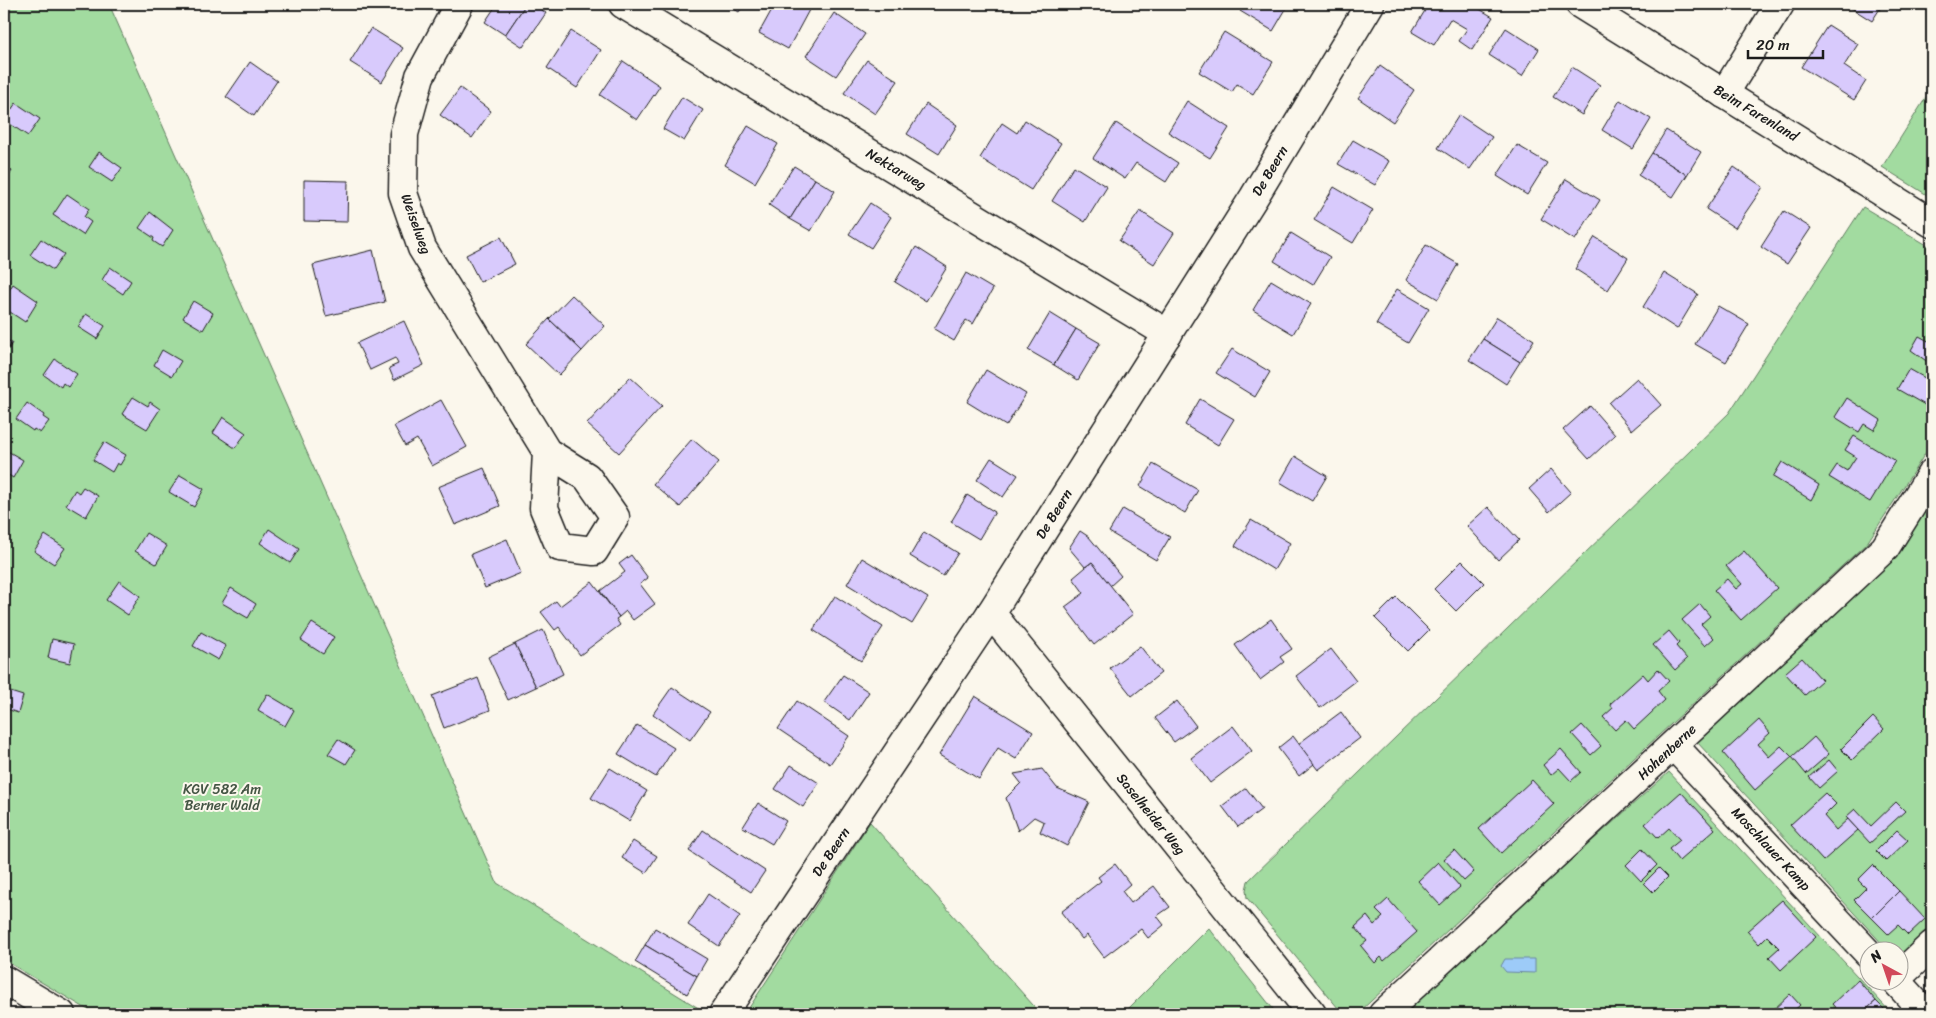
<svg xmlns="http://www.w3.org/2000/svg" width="1936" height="1018" viewBox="0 0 1936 1018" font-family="Sriracha,sans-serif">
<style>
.green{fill:#a2dba0;stroke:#5f7c5e}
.water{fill:#9dcbf8;stroke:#6985a0}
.building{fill:#d8cafc;stroke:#1c1c1c}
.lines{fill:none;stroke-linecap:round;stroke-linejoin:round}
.minor-casing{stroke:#1c1c1c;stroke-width:31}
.tertiary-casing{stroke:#1c1c1c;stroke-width:31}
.minor{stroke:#fbf7ec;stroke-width:28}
.tertiary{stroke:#fbf7ec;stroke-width:28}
.labels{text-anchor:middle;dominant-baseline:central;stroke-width:4;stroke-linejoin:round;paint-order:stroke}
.street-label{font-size:14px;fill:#1c1c1c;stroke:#fbf7ec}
.park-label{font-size:14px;fill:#454;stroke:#fbf7ec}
</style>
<rect width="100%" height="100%" fill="#fbf7ec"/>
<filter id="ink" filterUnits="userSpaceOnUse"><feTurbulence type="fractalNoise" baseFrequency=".02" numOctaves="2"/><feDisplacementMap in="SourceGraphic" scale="10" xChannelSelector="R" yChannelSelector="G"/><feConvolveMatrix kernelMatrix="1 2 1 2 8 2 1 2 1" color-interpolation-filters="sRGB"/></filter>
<g filter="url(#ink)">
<g class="green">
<path d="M4 4H109L497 883 708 1014H95L4 960Z"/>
<path d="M1932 88V198L1882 167Z"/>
<path d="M1863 207 1932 248V443L1867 543 1357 1014H1343L1247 898 1246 890 1248 881 1729 413Z"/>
<path d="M1932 499V925L1901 954 1898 950 1886 948 1697 742 1896 556Z"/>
<path d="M1669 772 1892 1014H1399Z"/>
<path d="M870 822 1041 1014H745Z"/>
<path d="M1209 928 1277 1014H1123Z"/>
</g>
<path class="water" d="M1505 959H1535V973L1506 972 1501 966Z"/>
<g class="building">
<path d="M497 4H526L505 35 485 22Z"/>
<path d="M526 4H533L546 13 523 47 505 35Z"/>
<path d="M726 4H744L739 12Z"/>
<path d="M775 4H797L809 10 788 49 759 33Z"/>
<path d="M1244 4H1289L1273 31 1240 11Z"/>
<path d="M1429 4H1471L1493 17 1472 50 1459 41 1467 29 1450 19 1434 45 1412 32Z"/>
<path d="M1845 4H1883L1872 21Z"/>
<path d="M834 13 865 34 836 76 806 56Z"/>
<path d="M1828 25 1858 44 1844 66 1866 81 1854 100 1801 67Z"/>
<path d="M371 28 403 48 382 82 350 62Z"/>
<path d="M1506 28 1539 49 1522 76 1489 55Z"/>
<path d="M571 31 601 50 577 88 547 68Z"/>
<path d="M1224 32 1273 62 1253 94 1237 84 1232 92 1199 72Z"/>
<path d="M867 60 898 81 875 114 844 93Z"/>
<path d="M623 61 660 86 637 120 600 95Z"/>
<path d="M250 62 277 81 254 116 226 97Z"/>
<path d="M1380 66 1414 90 1393 122 1358 98Z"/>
<path d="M1572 67 1600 85 1582 115 1553 97Z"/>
<path d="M460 88 491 111 472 138 440 115Z"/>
<path d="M682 97 703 110 684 141 663 129Z"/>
<path d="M1620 100 1651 119 1633 149 1602 130Z"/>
<path d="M1187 101 1229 128 1210 158 1168 132Z"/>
<path d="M16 103 40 119 28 136 4 120Z"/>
<path d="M926 104 957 125 939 154 907 134Z"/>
<path d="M1459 115 1492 137 1470 169 1438 148Z"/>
<path d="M1025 120 1061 143 1031 190 980 158 1002 123 1017 133Z"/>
<path d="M1116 123 1178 163 1166 182 1136 163 1125 179 1093 158Z"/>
<path d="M748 126 778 144 755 183 725 165Z"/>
<path d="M1666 130 1701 152 1687 175 1652 153Z"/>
<path d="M1353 140 1389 161 1375 185 1338 164Z"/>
<path d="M1517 145 1547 163 1527 195 1497 176Z"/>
<path d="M99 152 122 168 112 182 89 167Z"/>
<path d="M1652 153 1687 175 1673 197 1638 175Z"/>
<path d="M4 166 12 171 4 184Z"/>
<path d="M794 166 815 179 790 219 769 205Z"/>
<path d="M1074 166 1107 187 1085 222 1052 201Z"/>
<path d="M1734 167 1763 187 1735 228 1706 209Z"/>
<path d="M815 179 835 191 811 231 790 219Z"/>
<path d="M1566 179 1600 200 1575 240 1541 219Z"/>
<path d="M304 180 348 181 347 222 304 221Z"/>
<path d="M1334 187 1373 210 1353 243 1314 220Z"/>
<path d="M67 194 89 209 84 217 91 222 83 235 53 215Z"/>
<path d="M870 203 891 217 871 248 849 234Z"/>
<path d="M1140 211 1174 233 1154 264 1119 241Z"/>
<path d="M1784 211 1811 228 1787 264 1761 247Z"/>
<path d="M150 212 173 230 162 247 153 241 154 238 139 228Z"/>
<path d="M1291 233 1330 257 1313 285 1274 261Z"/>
<path d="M501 237 515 264 480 282 466 255Z"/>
<path d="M1595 237 1628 258 1608 290 1575 269Z"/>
<path d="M41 239 64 254 53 270 30 255Z"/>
<path d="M1426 245 1458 264 1438 299 1406 280Z"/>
<path d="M916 247 947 267 926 301 895 282Z"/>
<path d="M373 250 385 302 326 316 313 265Z"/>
<path d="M110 267 131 281 123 294 102 280Z"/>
<path d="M966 273 993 289 973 324 966 320 954 341 934 329Z"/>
<path d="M1664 273 1698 294 1677 329 1643 307Z"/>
<path d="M1271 280 1311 304 1293 334 1253 310Z"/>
<path d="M13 284 38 301 25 322 4 308V298Z"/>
<path d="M1397 289 1429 308 1408 343 1376 324Z"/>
<path d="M572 295 605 326 582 351 549 319Z"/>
<path d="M193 301 213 313 203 330 183 318Z"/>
<path d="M1718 306 1749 324 1726 362 1695 344Z"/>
<path d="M1050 313 1076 329 1054 365 1028 350Z"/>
<path d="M86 314 105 326 97 339 78 327Z"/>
<path d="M1497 317 1534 340 1520 362 1483 339Z"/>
<path d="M549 319 582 351 559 375 526 344Z"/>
<path d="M404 321 424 365 394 380 389 368 398 364 395 358 370 370 357 343Z"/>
<path d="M1076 329 1100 343 1078 380 1054 365Z"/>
<path d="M1919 336 1932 343V365L1911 350Z"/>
<path d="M4 338 12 343 4 356Z"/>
<path d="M1483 339 1520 362 1506 384 1469 360Z"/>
<path d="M1232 349 1270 372 1255 397 1216 373Z"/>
<path d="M162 350 181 361 172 376 154 365Z"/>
<path d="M55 359 77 374 68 387 63 383 61 387 44 375Z"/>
<path d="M1909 369 1932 382V393L1925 405 1897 389Z"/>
<path d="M986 370 1026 394 1006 426 967 402Z"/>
<path d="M630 377 662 406 619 453 587 424Z"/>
<path d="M1637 378 1661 405 1632 430 1609 403Z"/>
<path d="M133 397 148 406 150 402 160 409 147 429 122 414Z"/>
<path d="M1847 398 1881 420 1874 430 1864 424 1859 432 1835 417Z"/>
<path d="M1200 399 1234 419 1218 445 1185 425Z"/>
<path d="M441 400 467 447 432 466 417 439 405 446 394 426Z"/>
<path d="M27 403 44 415 43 417 49 421 40 433 34 429 33 431 16 419Z"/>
<path d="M1590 406 1615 435 1589 459 1563 430Z"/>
<path d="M223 417 246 433 235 448 213 433Z"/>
<path d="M1854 436 1895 461 1870 502 1829 477 1837 465 1847 471 1852 463 1856 457 1845 450Z"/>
<path d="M692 439 719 462 680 507 653 484Z"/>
<path d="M104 442 126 455 120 465 117 463 112 472 93 460Z"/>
<path d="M4 449 23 460 13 478 4 472Z"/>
<path d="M1295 456 1327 476 1312 501 1280 482Z"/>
<path d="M991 458 1018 475 1003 497 977 480Z"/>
<path d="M1782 462 1819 485 1811 500 1773 477Z"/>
<path d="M1153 464 1198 490 1185 513 1140 486Z"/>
<path d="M484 468 500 506 455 525 438 487Z"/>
<path d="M1551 469 1571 492 1549 512 1529 489Z"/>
<path d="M180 475 204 489 194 507 169 492Z"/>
<path d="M83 487 98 496 86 517 66 505 75 490 79 493Z"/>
<path d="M967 495 995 512 979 539 951 522Z"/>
<path d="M1488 507 1519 540 1498 560 1467 526Z"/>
<path d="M1123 509 1170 537 1156 560 1109 532Z"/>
<path d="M1251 520 1290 543 1274 570 1235 546Z"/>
<path d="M269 529 299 549 290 563 260 543Z"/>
<path d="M1080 531 1089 537 1121 576 1110 586 1092 562 1085 567 1069 548Z"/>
<path d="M924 532 958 553 943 576 910 556Z"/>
<path d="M146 533 167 546 156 564 135 551Z"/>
<path d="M45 535 65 548 54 564 34 551Z"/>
<path d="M507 539 521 573 485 588 471 554Z"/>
<path d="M1744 551 1777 588 1741 620 1714 590 1727 579 1736 589 1742 584 1726 566Z"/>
<path d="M631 555 648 578 640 584 655 604 633 620 626 611 619 617 600 591 625 572 619 564Z"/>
<path d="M862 558 928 598 912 624 847 584Z"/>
<path d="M1462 561 1484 583 1456 611 1434 589Z"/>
<path d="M1092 562 1133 614 1094 645 1065 607 1084 593 1073 578Z"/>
<path d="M119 581 140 596 128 615 106 600Z"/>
<path d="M592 582 619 617 616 619 620 625 580 655 559 627 555 630 541 612 556 601 560 606Z"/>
<path d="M231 588 256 604 248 618 222 603Z"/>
<path d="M835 596 883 627 861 661 813 630Z"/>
<path d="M1396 597 1429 630 1408 651 1375 618Z"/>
<path d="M1700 604 1710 616 1701 624 1714 638 1705 646 1682 620Z"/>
<path d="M1271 619 1292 649 1280 657 1284 662 1260 680 1235 645Z"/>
<path d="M312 623 334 637 323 654 301 640Z"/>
<path d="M543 630 563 674 536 687 515 644Z"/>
<path d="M1669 631 1679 643 1676 646 1687 659 1675 670 1653 645Z"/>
<path d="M201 632 226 646 218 660 193 646Z"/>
<path d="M52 639 74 644 70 663 48 658Z"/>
<path d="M515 644 536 687 508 700 488 657Z"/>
<path d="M1140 646 1161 673 1132 696 1110 668Z"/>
<path d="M1331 649 1356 681 1320 708 1296 676Z"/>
<path d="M1802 658 1822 680 1805 695 1785 673Z"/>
<path d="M1658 669 1669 681 1658 691 1665 700 1634 729 1626 720 1615 730 1603 717 1613 708 1610 704 1643 674 1648 680Z"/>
<path d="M843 675 869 692 850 720 824 702Z"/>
<path d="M478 678 490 710 444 728 432 696Z"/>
<path d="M672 687 710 712 690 740 653 714Z"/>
<path d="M4 690 23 696 18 713 4 708Z"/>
<path d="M267 694 294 710 285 726 258 710Z"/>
<path d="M975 696 1033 732 1016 759 998 748 979 779 939 755Z"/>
<path d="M797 701 849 736 830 764 778 729Z"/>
<path d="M1177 701 1196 726 1174 742 1155 718Z"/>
<path d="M1341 712 1360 738 1318 770 1298 744Z"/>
<path d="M1873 717 1884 729 1852 760 1841 749Z"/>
<path d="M1759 720 1770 733 1758 744 1769 757 1781 746 1792 757 1755 790 1723 753Z"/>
<path d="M637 725 674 748 656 777 618 754Z"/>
<path d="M1582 725 1601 746 1591 755 1572 734Z"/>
<path d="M1233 726 1252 751 1210 783 1191 758Z"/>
<path d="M1293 736 1314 764 1299 776 1278 748Z"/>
<path d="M1814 737 1829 754 1806 774 1792 757Z"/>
<path d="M338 739 355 750 346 764 328 754Z"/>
<path d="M1561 749 1581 772 1571 781 1559 768 1551 775 1543 765Z"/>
<path d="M1829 760 1838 771 1819 788 1809 777Z"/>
<path d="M791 765 819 783 803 807 775 789Z"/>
<path d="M610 768 647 791 629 821 591 798Z"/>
<path d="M1042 769 1057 788 1089 802 1067 846 1040 832 1044 822 1034 817 1018 831 1006 798 1021 783 1014 774Z"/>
<path d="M1532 780 1554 804 1501 853 1479 829Z"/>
<path d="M1246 788 1262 809 1238 827 1222 806Z"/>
<path d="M1681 792 1715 829 1679 861 1669 849 1680 840 1669 828 1658 838 1645 824Z"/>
<path d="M1825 793 1836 804 1824 816 1836 830 1848 819 1858 830 1823 861 1790 825Z"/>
<path d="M1896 802 1905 811 1870 843 1846 817 1855 809 1871 826Z"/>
<path d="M758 803 786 821 772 844 743 827Z"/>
<path d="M703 830 765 871 751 892 689 851Z"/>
<path d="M1897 830 1908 840 1886 861 1876 851Z"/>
<path d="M633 841 657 856 646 873 622 858Z"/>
<path d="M1642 849 1657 865 1641 881 1626 865Z"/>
<path d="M1454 850 1474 872 1464 881 1444 859Z"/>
<path d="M1438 862 1460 887 1440 905 1418 881Z"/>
<path d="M1115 864 1130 884 1122 891 1131 903 1154 886 1170 907 1157 916 1164 925 1148 938 1141 929 1104 957 1087 935 1082 939 1061 912 1101 881 1098 877Z"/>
<path d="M1873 865 1899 891 1872 918 1854 900 1866 888 1858 880Z"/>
<path d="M1659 868 1668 877 1653 892 1644 883Z"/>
<path d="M1899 891 1925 919 1908 935 1898 925 1888 934 1872 918Z"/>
<path d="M708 894 740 916 719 946 688 925Z"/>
<path d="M1388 899 1417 932 1384 961 1381 957 1375 963 1361 946 1367 941 1355 927 1367 916 1374 925 1383 917 1376 910Z"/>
<path d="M1782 900 1816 937 1781 970 1769 957 1779 948 1767 936 1759 944 1747 931Z"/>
<path d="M655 928 707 959 697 976 645 945Z"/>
<path d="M645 945 697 976 687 994 635 962Z"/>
<path d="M1858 980 1876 1001 1861 1014H1841L1832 1004Z"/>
<path d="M1790 994 1800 1005 1790 1014H1769Z"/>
<path d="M1876 1001 1889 1014H1861Z"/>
</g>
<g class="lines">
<defs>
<g id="minor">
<path d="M459 4 420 76 404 134 403 193 422 248 547 452 587 477 615 517 594 551 560 547 544 508 547 452"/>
<path d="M623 4 1168 334"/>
<path d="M1724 94 1780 4"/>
<path d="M991 613 1312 1014"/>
<path d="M1674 746 1868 953"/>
<path d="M1898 977 1932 945"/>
<path d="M4 980 61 1014"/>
<path d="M1895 980 1926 1014"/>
<path d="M723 1014 991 613 1254 197 1370 4"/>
<path d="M1383 1014 1885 548 1932 473"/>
</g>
<path id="tertiary" d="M1580 4 1932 223"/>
</defs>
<use href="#minor" class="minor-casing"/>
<use href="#tertiary" class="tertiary-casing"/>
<use href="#minor" class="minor"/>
<use href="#tertiary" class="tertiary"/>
</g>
</g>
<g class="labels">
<g class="street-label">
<text transform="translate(1756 113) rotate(31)">Beim Farenland</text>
<text transform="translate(896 169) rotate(31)">Nektarweg</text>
<text transform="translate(1270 171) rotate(-59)">De Beern</text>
<text transform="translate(416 224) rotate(70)">Weiselweg</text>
<text transform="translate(1054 514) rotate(-58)">De Beern</text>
<text transform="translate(1667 752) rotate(-43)">Hohenberne</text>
<text transform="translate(1151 814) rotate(51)">Saselheider Weg</text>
<text transform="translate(1771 849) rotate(47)">Moschlauer Kamp</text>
<text transform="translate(831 852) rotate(-56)">De Beern</text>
</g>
<g class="park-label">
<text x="222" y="789">KGV 582 Am<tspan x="222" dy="16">Berner Wald</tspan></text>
</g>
</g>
<rect width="1936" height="1018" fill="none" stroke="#fbf7ec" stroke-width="20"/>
<rect x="10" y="10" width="1916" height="998" fill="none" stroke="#1c1c1c" stroke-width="2" filter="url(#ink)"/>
<g transform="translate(1884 966) rotate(320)"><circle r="24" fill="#fbf7ec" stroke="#a29f99"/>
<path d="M0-4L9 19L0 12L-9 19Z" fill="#d1495b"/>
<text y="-8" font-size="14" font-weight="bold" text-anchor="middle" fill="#1c1c1c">N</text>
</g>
<path d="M1748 50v8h75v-8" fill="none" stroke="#1c1c1c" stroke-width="2.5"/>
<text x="1756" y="50" font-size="15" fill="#1c1c1c" stroke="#fbf7ec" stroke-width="4" paint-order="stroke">20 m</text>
</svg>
